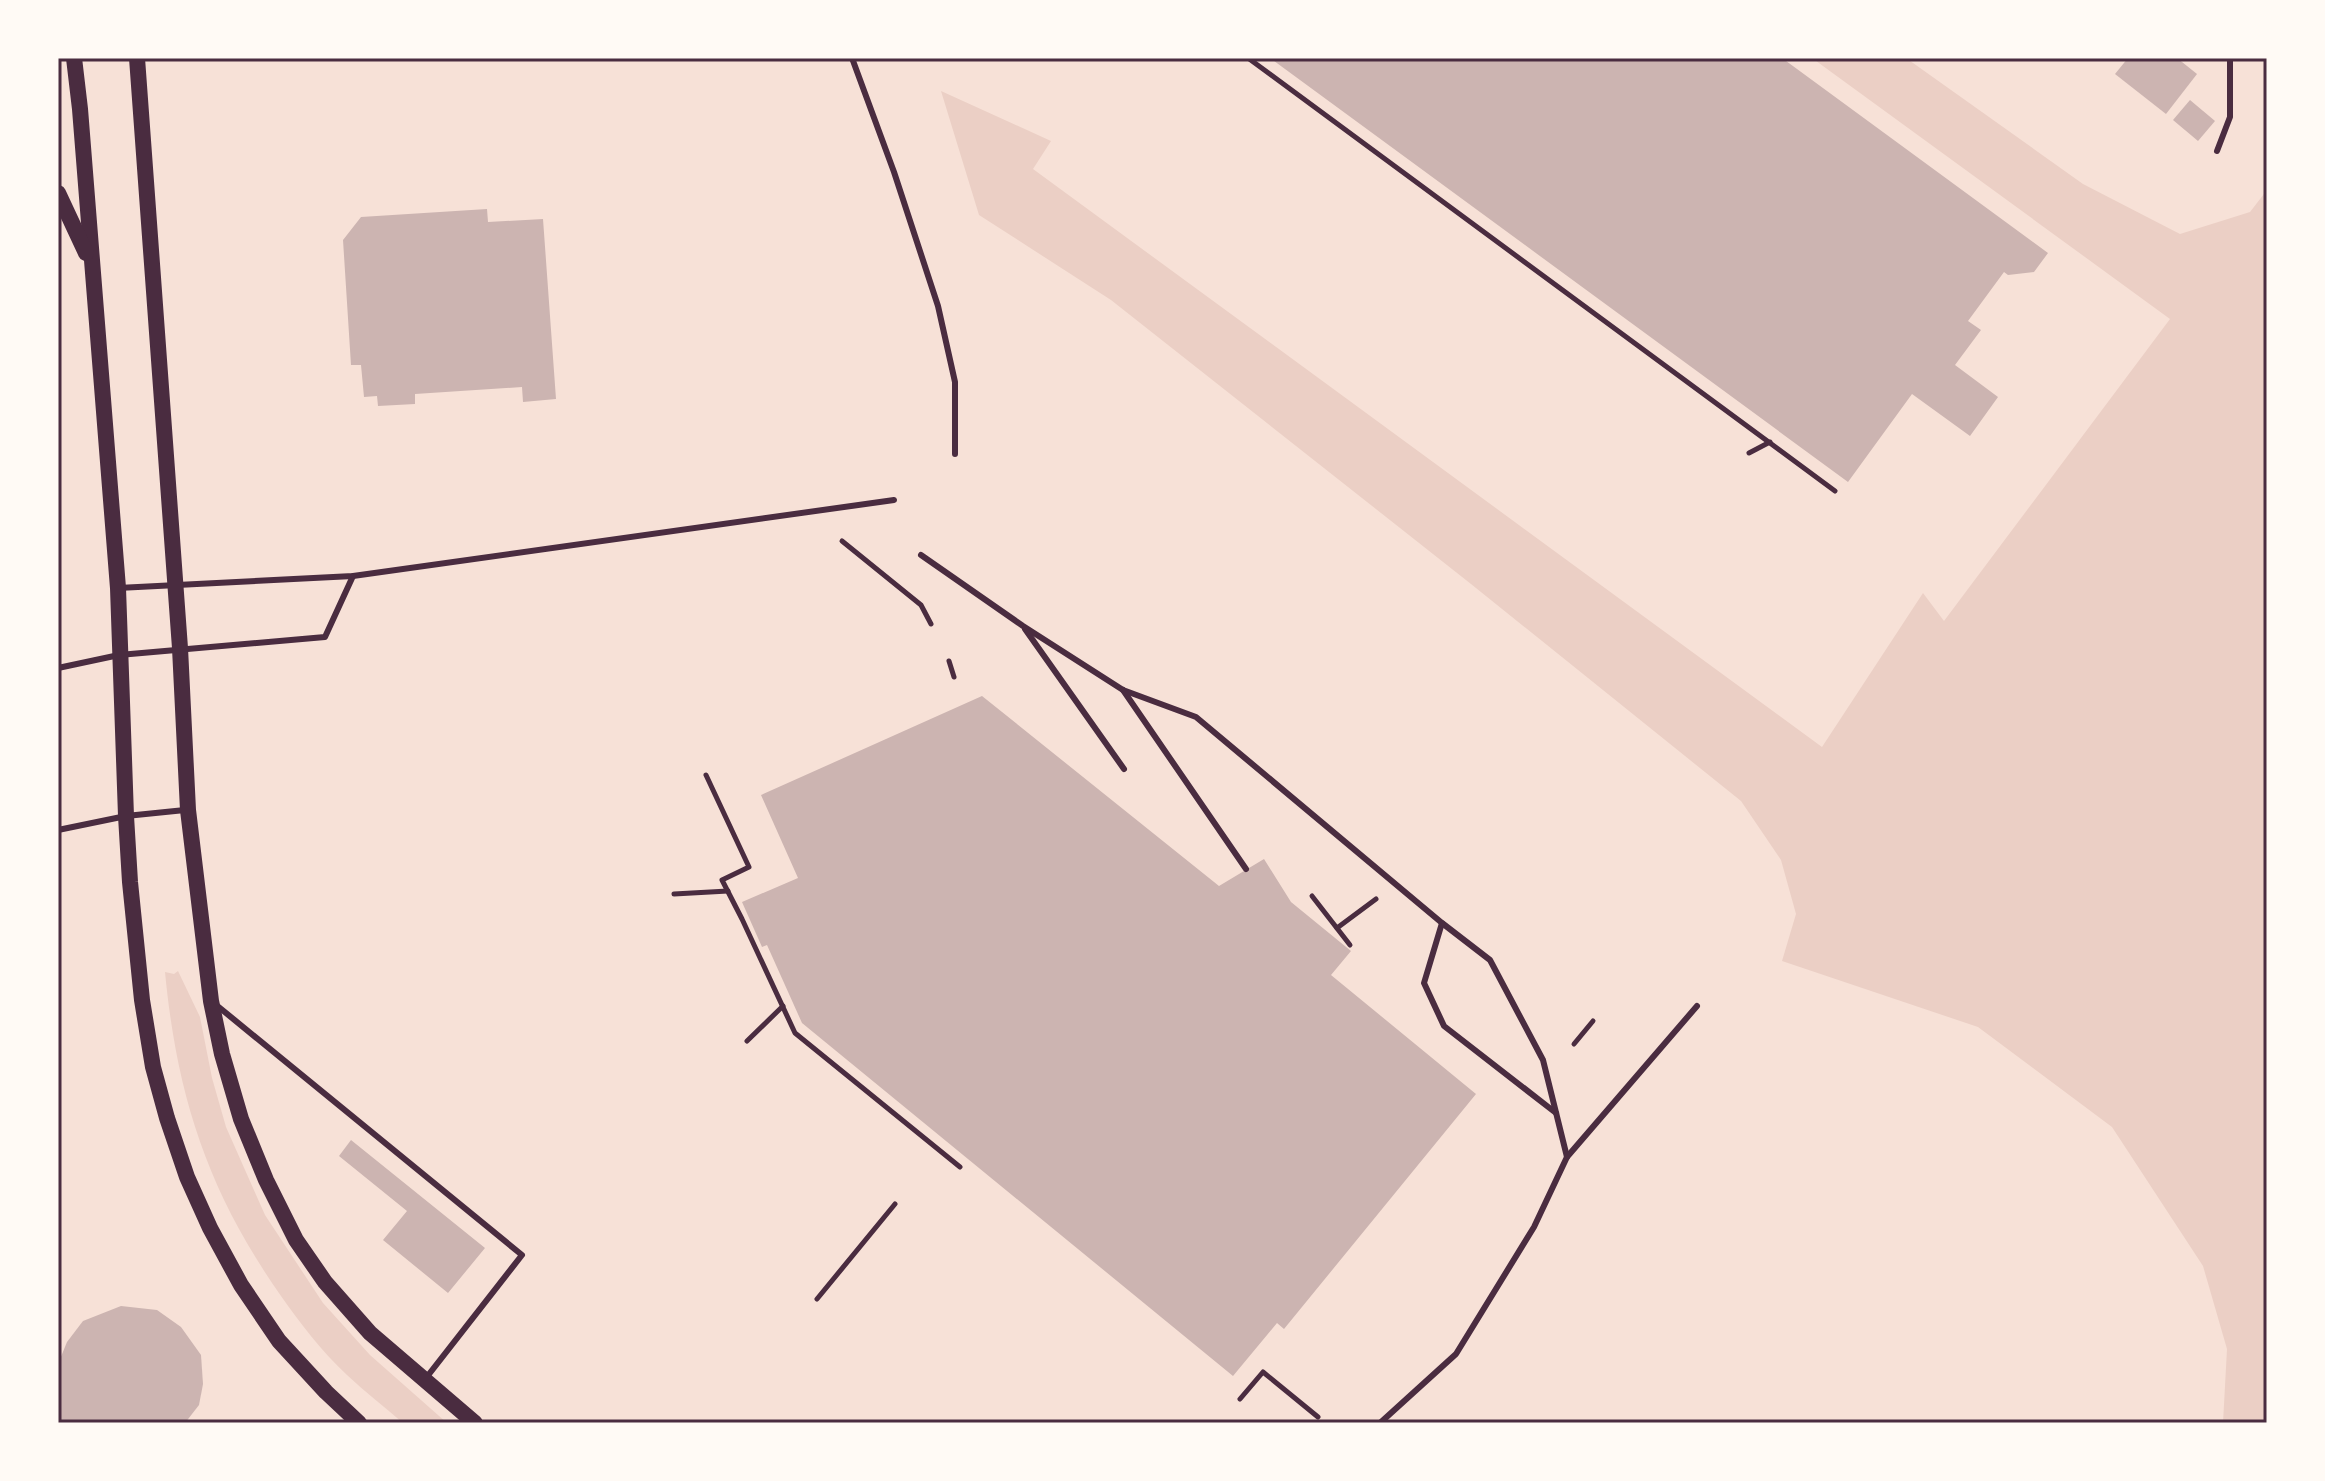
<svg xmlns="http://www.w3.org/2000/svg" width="2325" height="1481" viewBox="0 0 2325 1481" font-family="'PT Sans',sans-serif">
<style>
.green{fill:#ebcfc5}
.building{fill:#ccb4b1}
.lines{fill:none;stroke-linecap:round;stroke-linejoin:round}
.path{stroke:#4a2c40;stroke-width:5}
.service{stroke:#4a2c40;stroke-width:6}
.secondary{stroke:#4a2c40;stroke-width:16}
.neatline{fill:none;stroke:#4a2c40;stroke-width:3}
</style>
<rect width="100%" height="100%" fill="#f7e1d7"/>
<g class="green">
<path d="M1812 58H1906L2083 184 2180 234 2250 212 2267 190V1423H2223L2227 1349 2203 1266 2112 1127 1978 1027 1782 961 1796 914 1781 860 1741 801 1471 584 1111 300 979 215 941 91 1051 141 1033 169 1822 747 1923 593 1944 621 2170 319Z"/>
<path d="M178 971 200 1017 212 1078 226 1127 265 1215 323 1303 370 1355 447 1423H403C385 1407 365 1392 347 1375 322 1352 300 1323 281 1296 208 1192 177 1097 165 972L174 974Z"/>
</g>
<g class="building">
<path d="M1270 58H1782L2048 253 2034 272 2008 275 2004 272 1968 321 1981 330 1955 365 1998 397 1970 436 1912 394 1848 482Z"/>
<path d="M2128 58H2177L2197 74 2166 114 2115 74Z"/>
<path d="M2190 100 2215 121 2198 141 2173 120Z"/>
<path d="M487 209 488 222 543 219 556 399 523 402 522 387 415 394V404L378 406 377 396 364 397 361 365H351L343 240 361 217Z"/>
<path d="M982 696 1219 886 1264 859 1291 902 1351 951 1331 975 1476 1094 1284 1329 1277 1323 1233 1376 802 1023 767 945 762 947 742 902 798 878 761 795Z"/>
<path d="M351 1140 485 1248 448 1293 383 1240 407 1211 339 1156Z"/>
<path d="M121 1306 157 1310 181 1327 201 1355 203 1384 199 1405 185 1423H58V1364L67 1342 83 1321Z"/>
</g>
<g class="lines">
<g class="path">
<path d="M1248 58 1835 491"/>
<path d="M1749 453 1770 442"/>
<path d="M842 541 921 605 931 624"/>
<path d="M949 661 954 677"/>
<path d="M706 775 749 867 722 880 742 919 795 1033 960 1167"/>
<path d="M674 894 728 891"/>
<path d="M1312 896 1350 945"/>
<path d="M1337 928 1376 899"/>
<path d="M747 1041 783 1006"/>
<path d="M1574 1044 1593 1021"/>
<path d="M817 1299 895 1204"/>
<path d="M1240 1399 1263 1372 1318 1417"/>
</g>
<g class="service">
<path d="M852 58 894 172 938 306 955 382V454"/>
<path d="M2217 151 2230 117V58"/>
<path d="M921 555 1023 626 1123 690 1196 717 1442 923 1490 960 1543 1060 1567 1157"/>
<path d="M118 588 353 576 894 500"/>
<path d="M1025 629 1124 769"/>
<path d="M58 668 119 655 325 637 353 576"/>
<path d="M1123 690 1246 869"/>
<path d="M58 830 126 816 185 810"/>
<path d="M1442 923 1424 983 1444 1026 1556 1113"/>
<path d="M215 1004 522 1255 426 1378"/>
<path d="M1380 1423 1456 1354 1534 1227 1567 1157 1697 1006"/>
</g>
<g class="secondary">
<path d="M74 58 80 109 118 588 126 816 130 882 142 1000 153 1067 167 1118 187 1177 210 1228 241 1285 279 1341 326 1392 359 1423"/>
<path d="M137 58 180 648 188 810 211 1001 222 1054 241 1119 266 1180 296 1240 325 1282 370 1333 475 1423"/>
<path d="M58 193 86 253"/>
</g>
</g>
<rect width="2325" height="1481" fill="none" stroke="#fffaf5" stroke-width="120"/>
<rect x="60" y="60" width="2205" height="1361" class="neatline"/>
</svg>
